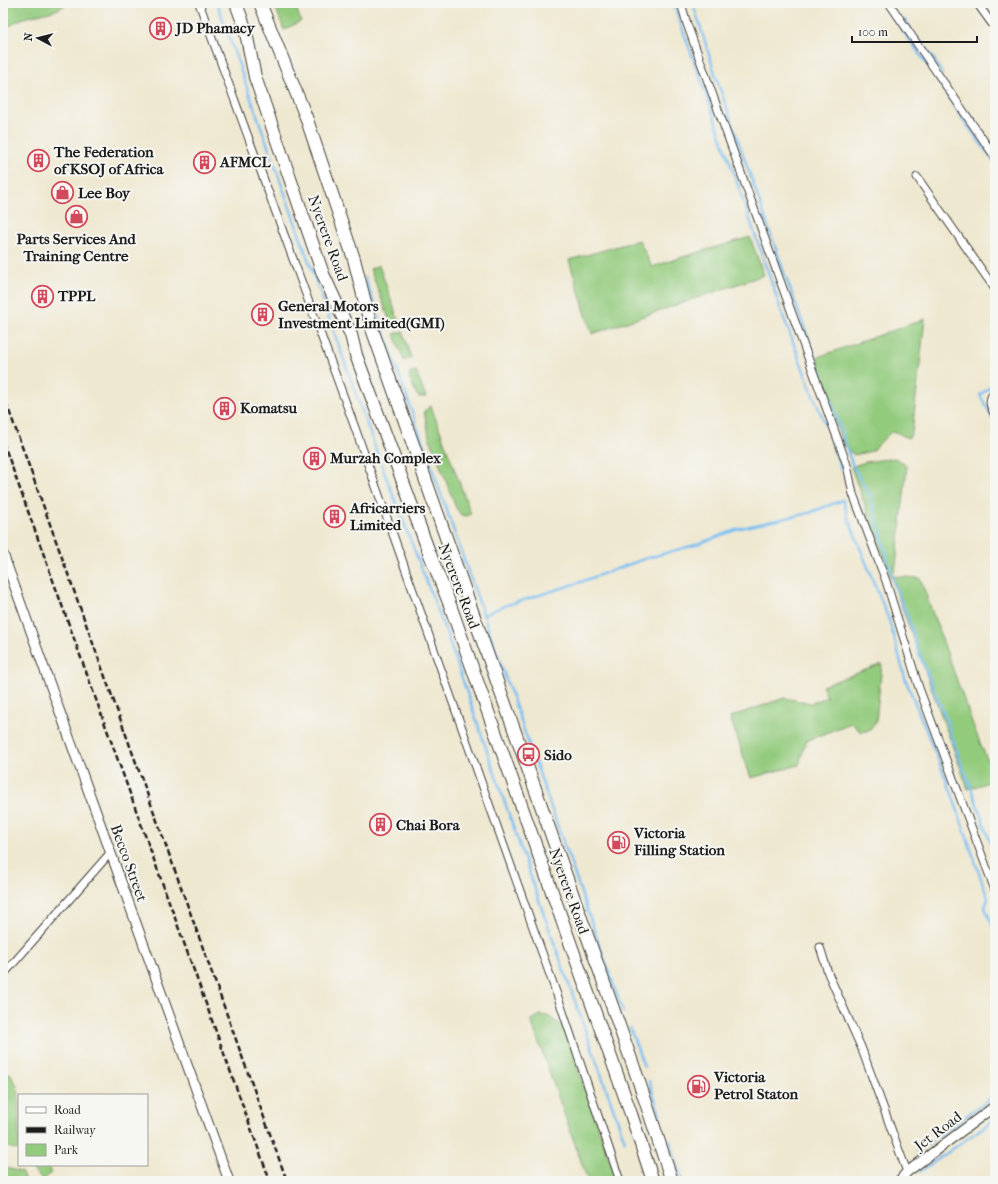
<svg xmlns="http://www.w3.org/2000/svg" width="998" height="1184" viewBox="0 0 998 1184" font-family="'IM FELL French Canon',serif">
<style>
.green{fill:#93cb7d;stroke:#58744c}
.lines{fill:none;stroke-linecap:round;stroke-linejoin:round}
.stream{stroke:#7cbff2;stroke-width:2.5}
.street-casing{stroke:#3c3b37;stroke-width:9}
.secondary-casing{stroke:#3c3b37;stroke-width:11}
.highway-casing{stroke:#3c3b37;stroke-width:14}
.street{stroke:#fff;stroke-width:7}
.secondary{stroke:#fff;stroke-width:9}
.highway{stroke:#fff;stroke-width:12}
.rail{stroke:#1c1c1c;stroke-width:2.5;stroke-dasharray:6 3;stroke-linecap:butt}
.labels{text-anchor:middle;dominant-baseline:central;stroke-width:4;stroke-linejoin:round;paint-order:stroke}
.poi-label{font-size:15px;font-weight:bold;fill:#1c1c1c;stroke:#f6f6f2;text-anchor:start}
.street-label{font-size:15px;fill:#1c1c1c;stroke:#f6f6f2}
</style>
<rect width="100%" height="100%" fill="#f6f6f2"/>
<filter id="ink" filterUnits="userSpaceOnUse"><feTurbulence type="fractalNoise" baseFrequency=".025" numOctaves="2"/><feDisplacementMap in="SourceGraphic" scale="8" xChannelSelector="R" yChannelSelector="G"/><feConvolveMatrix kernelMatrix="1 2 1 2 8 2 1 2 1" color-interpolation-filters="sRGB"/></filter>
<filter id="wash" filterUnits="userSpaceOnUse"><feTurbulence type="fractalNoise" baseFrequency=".012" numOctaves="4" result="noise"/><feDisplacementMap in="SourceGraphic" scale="16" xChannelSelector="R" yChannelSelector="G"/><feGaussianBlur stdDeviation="0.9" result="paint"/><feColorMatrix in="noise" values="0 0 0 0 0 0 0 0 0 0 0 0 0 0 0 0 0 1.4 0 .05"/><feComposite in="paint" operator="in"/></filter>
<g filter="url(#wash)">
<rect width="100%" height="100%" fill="#efe8d0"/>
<g class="green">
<path d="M3 3H67C58 13 36 14 24 18 19 20 14 23 10 26L3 19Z"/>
<path d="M274 3H294L301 21 284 30Z"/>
<path d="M750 237 764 275 592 334 569 260 639 240 652 267 676 259Z"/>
<path d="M379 265 400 325 392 327 370 269Z"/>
<path d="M925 319 912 433 909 438C901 437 900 431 891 432L872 451 854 455 843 445 824 391 818 357Z"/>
<path d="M403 331 411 358 404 361 394 334Z"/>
<path d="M416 371 426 397H418L409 378 410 372Z"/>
<path d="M431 406 471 514 467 516 461 515 456 508 429 436 424 411Z"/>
<path d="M895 458 907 466 897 558 895 570 892 576 920 578 976 733 987 759 992 766H995V780L968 789 851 467 865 462Z"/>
<path d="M882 664 876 722 870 730 861 732 851 723 806 741 799 765 751 778 730 717 784 698 811 703 827 697 822 686Z"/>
<path d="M540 1015 548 1016 564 1027 614 1174 623 1181H588L531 1021Z"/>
<path d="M10 1073 17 1086 19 1095V1150L7 1147 6 1136 3 1133V1075Z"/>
<path d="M29 1165H47L51 1173 43 1181Z"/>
<path d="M7 1168 21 1172 26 1181H3V1170Z"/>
</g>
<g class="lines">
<g class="stream">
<path d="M217 3 381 464 446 632 532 881 625 1141"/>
<path d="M673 3 709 102 785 321 813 395 827 428 841 469"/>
<path d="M693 3 716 77 786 278 832 403 852 464 871 498 894 583 911 626 917 648 947 722 961 763 969 782 995 855"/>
<path d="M883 3 936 77"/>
<path d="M905 20 911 29"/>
<path d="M918 39 934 59 942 74"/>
<path d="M938 81 965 122 995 163"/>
<path d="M968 112 980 130"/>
<path d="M365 278 623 1012"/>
<path d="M995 383 980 395 995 422"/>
<path d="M483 615 501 607 575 584 644 559 695 545 741 528 809 513 843 500 849 520 889 620 906 681 952 794 988 899 985 907 995 932"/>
<path d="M630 1028 644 1067"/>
<path d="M649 1081 660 1114"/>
<path d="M670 1141 682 1181"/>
<path d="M917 1151 995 1095"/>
<path d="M920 1172 995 1119"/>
</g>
</g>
</g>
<g filter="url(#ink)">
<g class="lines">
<defs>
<g id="street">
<path d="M199 3 354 425 561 1006 620 1181"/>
<path d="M681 3 687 24 847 465 853 494 886 581 919 688 995 890"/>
<path d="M889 3 995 157"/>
<path d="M977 3 995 28"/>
<path d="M917 177 995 289"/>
<path d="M995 390C988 400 989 405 995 415"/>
<path d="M820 947 828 973 861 1047 907 1172"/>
<path d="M3 975 111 852"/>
</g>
<g id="secondary">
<path d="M3 554 229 1181"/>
<path d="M899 1181 907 1172 995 1106"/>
</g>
<g id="highway">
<path d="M236 3 245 28 255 77 323 274 351 335 356 355 429 552 450 605 631 1114 653 1181"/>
<path d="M260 3 306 117 354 259 371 326 638 1079 672 1181"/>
</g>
</defs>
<use href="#street" class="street-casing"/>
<use href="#secondary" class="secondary-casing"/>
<use href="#highway" class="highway-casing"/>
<use href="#street" class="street"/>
<use href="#secondary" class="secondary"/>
<use href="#highway" class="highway"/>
<g class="rail">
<path d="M3 394 287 1181"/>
<path d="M3 442 270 1181"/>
</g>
</g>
</g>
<defs>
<symbol id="building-ring" viewBox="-11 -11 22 22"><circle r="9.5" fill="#f6f6f2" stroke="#d1495b" stroke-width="1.5"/><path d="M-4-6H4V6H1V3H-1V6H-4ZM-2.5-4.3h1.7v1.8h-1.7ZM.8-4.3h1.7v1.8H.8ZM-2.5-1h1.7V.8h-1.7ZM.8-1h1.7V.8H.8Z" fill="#d1495b"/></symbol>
<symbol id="shop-ring" viewBox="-11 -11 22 22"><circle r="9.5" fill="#f6f6f2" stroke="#d1495b" stroke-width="1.5"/><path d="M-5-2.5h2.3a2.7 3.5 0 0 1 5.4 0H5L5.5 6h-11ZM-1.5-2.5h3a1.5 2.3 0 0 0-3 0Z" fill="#d1495b"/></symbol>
<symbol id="bus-ring" viewBox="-11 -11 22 22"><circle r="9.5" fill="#f6f6f2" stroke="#d1495b" stroke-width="1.5"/><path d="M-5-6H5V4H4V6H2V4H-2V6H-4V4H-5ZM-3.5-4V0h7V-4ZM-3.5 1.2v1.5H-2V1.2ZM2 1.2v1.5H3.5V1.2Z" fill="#d1495b"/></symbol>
<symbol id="fuel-ring" viewBox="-11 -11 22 22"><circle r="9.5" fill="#f6f6f2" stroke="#d1495b" stroke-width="1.5"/><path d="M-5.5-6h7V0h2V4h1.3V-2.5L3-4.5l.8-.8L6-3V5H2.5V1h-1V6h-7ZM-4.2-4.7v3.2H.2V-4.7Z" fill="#d1495b"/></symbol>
</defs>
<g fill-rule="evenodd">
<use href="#building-ring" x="148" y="16" width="25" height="25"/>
<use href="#building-ring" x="26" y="148" width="25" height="25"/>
<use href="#building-ring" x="192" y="150" width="25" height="25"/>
<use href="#shop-ring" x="50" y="180" width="25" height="25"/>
<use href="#shop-ring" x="64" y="204" width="25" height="25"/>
<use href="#building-ring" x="30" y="284" width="25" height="25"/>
<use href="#building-ring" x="250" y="302" width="25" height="25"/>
<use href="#building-ring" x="212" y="396" width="25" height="25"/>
<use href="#building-ring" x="302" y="446" width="25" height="25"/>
<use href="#building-ring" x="322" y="504" width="25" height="25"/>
<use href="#bus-ring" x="516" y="742" width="25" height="25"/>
<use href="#building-ring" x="368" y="812" width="25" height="25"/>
<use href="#fuel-ring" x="606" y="830" width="25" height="25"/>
<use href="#fuel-ring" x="686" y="1074" width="25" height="25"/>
</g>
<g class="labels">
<g class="poi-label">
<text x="176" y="28">JD Phamacy</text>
<text x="54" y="152">The Federation<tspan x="54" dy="17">of KSOJ of Africa</tspan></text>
<text x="220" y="162">AFMCL</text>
<text x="78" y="193">Lee Boy</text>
<text x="76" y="239" text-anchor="middle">Parts Services And<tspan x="76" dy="17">Training Centre</tspan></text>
<text x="58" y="296">TPPL</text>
<text x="278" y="306">General Motors<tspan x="278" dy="17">Investment Limited(GMI)</tspan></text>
<text x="240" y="408">Komatsu</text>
<text x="330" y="458">Murzah Complex</text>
<text x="350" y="508">Africarriers<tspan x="350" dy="17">Limited</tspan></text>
<text x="544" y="755">Sido</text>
<text x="396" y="825">Chai Bora</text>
<text x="634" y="833">Victoria<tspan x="634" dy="17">Filling Station</tspan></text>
<text x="714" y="1077">Victoria<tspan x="714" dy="17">Petrol Staton</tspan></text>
</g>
<g class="street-label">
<text transform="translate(328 238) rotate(70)">Nyerere Road</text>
<text transform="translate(459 586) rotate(69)">Nyerere Road</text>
<text transform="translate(129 863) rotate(70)">Becco Street</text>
<text transform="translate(569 891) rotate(70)">Nyerere Road</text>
<text transform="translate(938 1131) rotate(-37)">Jet Road</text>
</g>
</g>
<rect width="998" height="1184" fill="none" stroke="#f6f6f2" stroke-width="16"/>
<rect x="18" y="1094" width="130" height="72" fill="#f6f6f2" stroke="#9f9f9c"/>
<rect x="26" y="1107" width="20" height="6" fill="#ffffff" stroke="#9f9f9c"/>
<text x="54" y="1114" font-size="12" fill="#1c1c1c">Road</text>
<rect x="26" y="1127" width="20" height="6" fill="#1c1c1c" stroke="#9f9f9c"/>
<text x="54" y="1134" font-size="12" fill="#1c1c1c">Railway</text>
<rect x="26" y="1144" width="20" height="12" fill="#93cb7d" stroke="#9f9f9c"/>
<text x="54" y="1154" font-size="12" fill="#1c1c1c">Park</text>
<g transform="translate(38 38) rotate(277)" stroke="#f6f6f2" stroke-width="3" paint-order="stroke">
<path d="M0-3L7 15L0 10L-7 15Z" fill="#1c1c1c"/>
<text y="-6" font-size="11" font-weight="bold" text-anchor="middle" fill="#1c1c1c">N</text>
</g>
<path d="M852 36v6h125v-6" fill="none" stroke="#1c1c1c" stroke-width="2"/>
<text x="858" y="36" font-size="12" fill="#1c1c1c" stroke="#f6f6f2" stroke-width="3" paint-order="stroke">100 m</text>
</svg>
